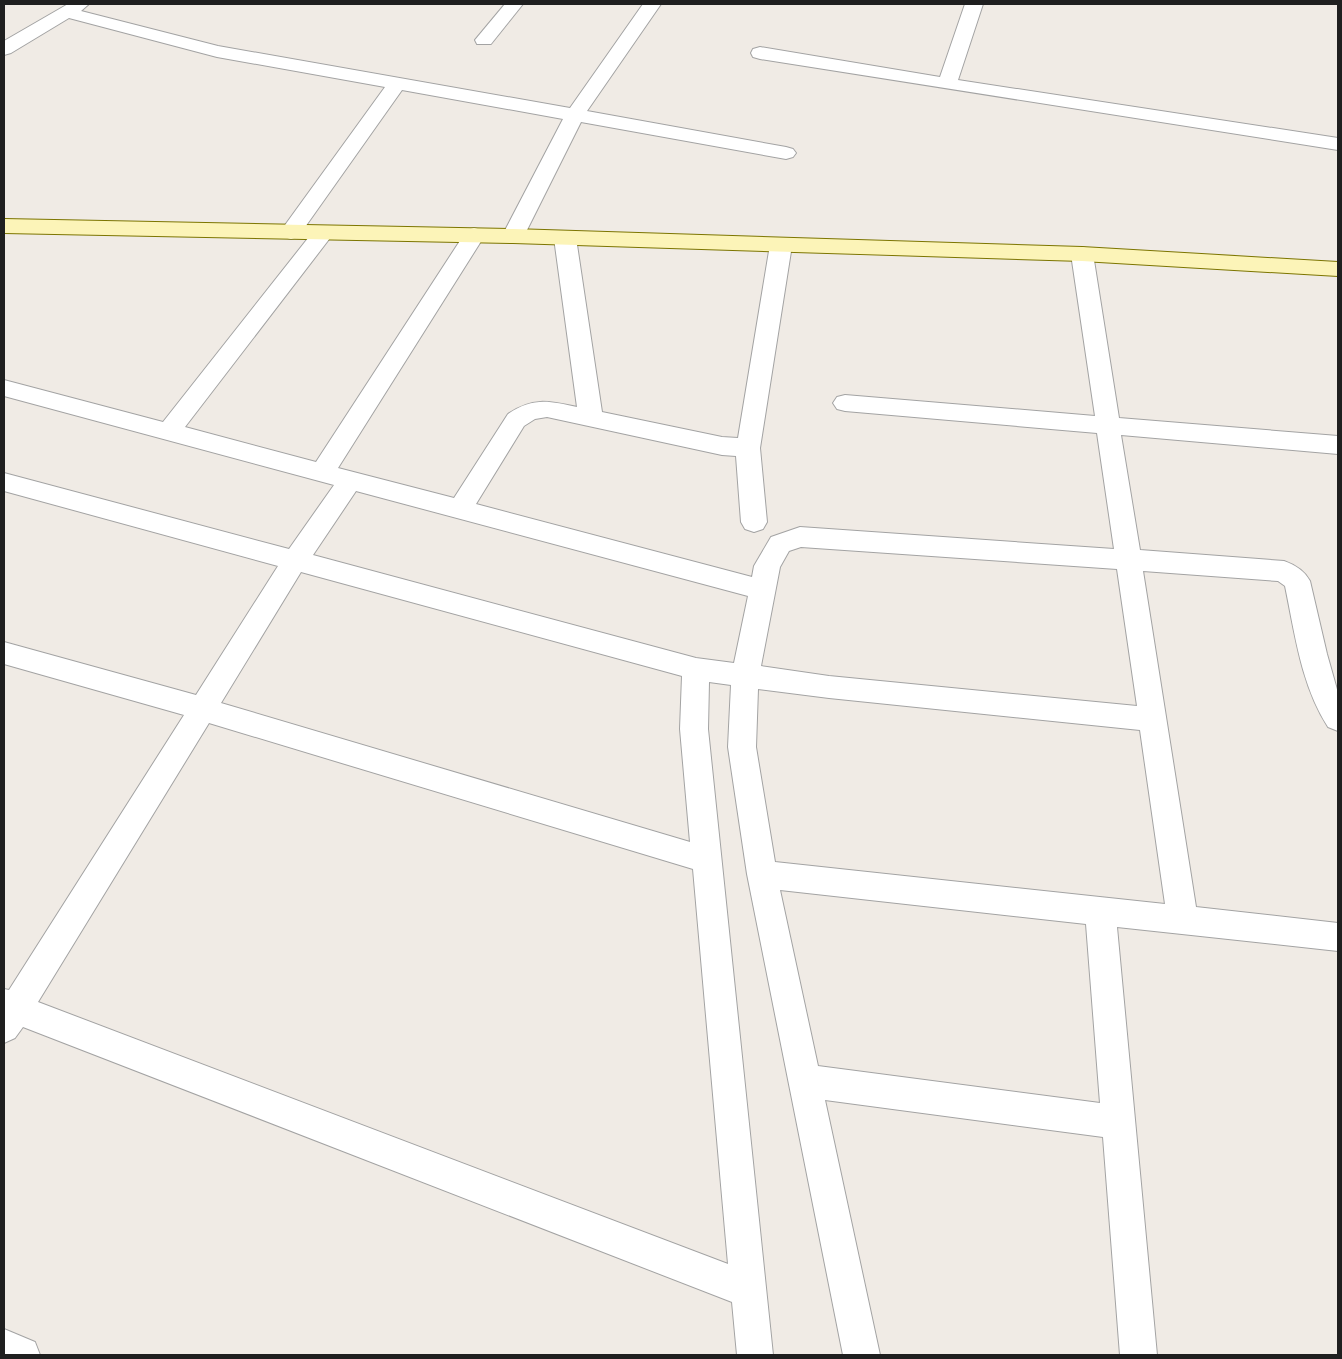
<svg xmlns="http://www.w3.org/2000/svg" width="1342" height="1359" viewBox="0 0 1342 1359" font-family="'Work Sans',sans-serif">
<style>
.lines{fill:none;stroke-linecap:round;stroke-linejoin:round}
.street-casing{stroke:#a3a3a3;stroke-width:2}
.secondary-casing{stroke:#7c7501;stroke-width:2}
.street{fill:#fff;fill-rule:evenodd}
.secondary{fill:#fcf4b8;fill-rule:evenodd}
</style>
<rect width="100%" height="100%" fill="#f0ebe5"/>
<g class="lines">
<defs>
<g id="street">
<path d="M68 4H89L81 11 218 46 570 108 643 4H661L587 111 786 147 793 149 796 153 793 157 786 159 581 122 524 236 520 241 513 243 506 241 502 236 563 119 402 90 298 237 291 239 284 237 280 232 385 87 217 57 69 18 11 53 4 55V41Z"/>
<path d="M505 4H523L491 44H477L475 40Z"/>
<path d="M965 4H983L958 80 1338 138V150L760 59 753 57 751 53 753 49 760 47 940 77Z"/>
<path d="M323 226 330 228 334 233 330 238 185 427 316 462 467 230 474 228 481 230 485 235 338 468 454 498 508 414C533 397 549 401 577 407L554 238 557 233 565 231 573 233 576 238 602 412 722 437 738 438 770 245 773 240 781 238 789 240 792 245 760 448 767 522 763 529 754 532 745 529 741 522 736 456 722 455 547 417 535 419 524 426 476 504 752 577 754 566 771 537 800 527 1114 549 1097 433 845 411 837 409 833 403 837 397 845 395 1095 416 1071 254 1074 249 1082 247 1090 249 1093 254 1119 418 1338 436V454L1121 435 1140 550 1284 561C1295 565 1304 570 1310 581L1327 654 1338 693V731L1328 727C1301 685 1295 634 1285 586L1278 581 1143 571 1196 907 1338 923V951L1117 927 1157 1355H1120L1103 1137 825 1100 880 1355H843L747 874 728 747 731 685 709 682 708 729 773 1355H737L732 1302 23 1027 15 1038 4 1043V989L9 990 184 715 4 664V642L196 695 278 566 4 491V473L289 549 334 485 4 396V380L163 422 316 228ZM356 491 748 596 734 663 696 658 313 555ZM801 547 1117 569 1137 706 829 676 761 666 780 567 789 551ZM301 572 682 676 680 729 690 842 221 703ZM758 689 829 698 1140 730 1165 904 775 862 756 747ZM209 723 693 869 728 1264 38 1002ZM780 890 1086 924 1100 1103 818 1066Z"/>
<path d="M4 1329 35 1342 40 1355H4Z"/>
</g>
<path id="secondary" d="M4 219 513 229 1082 247 1338 262V276L1082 261 513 243 4 233Z"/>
</defs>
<use href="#street" class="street-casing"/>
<use href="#secondary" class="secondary-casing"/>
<use href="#street" class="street"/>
<use href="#secondary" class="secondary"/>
</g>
<rect width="1342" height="1359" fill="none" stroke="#1f1f1f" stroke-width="10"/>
</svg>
